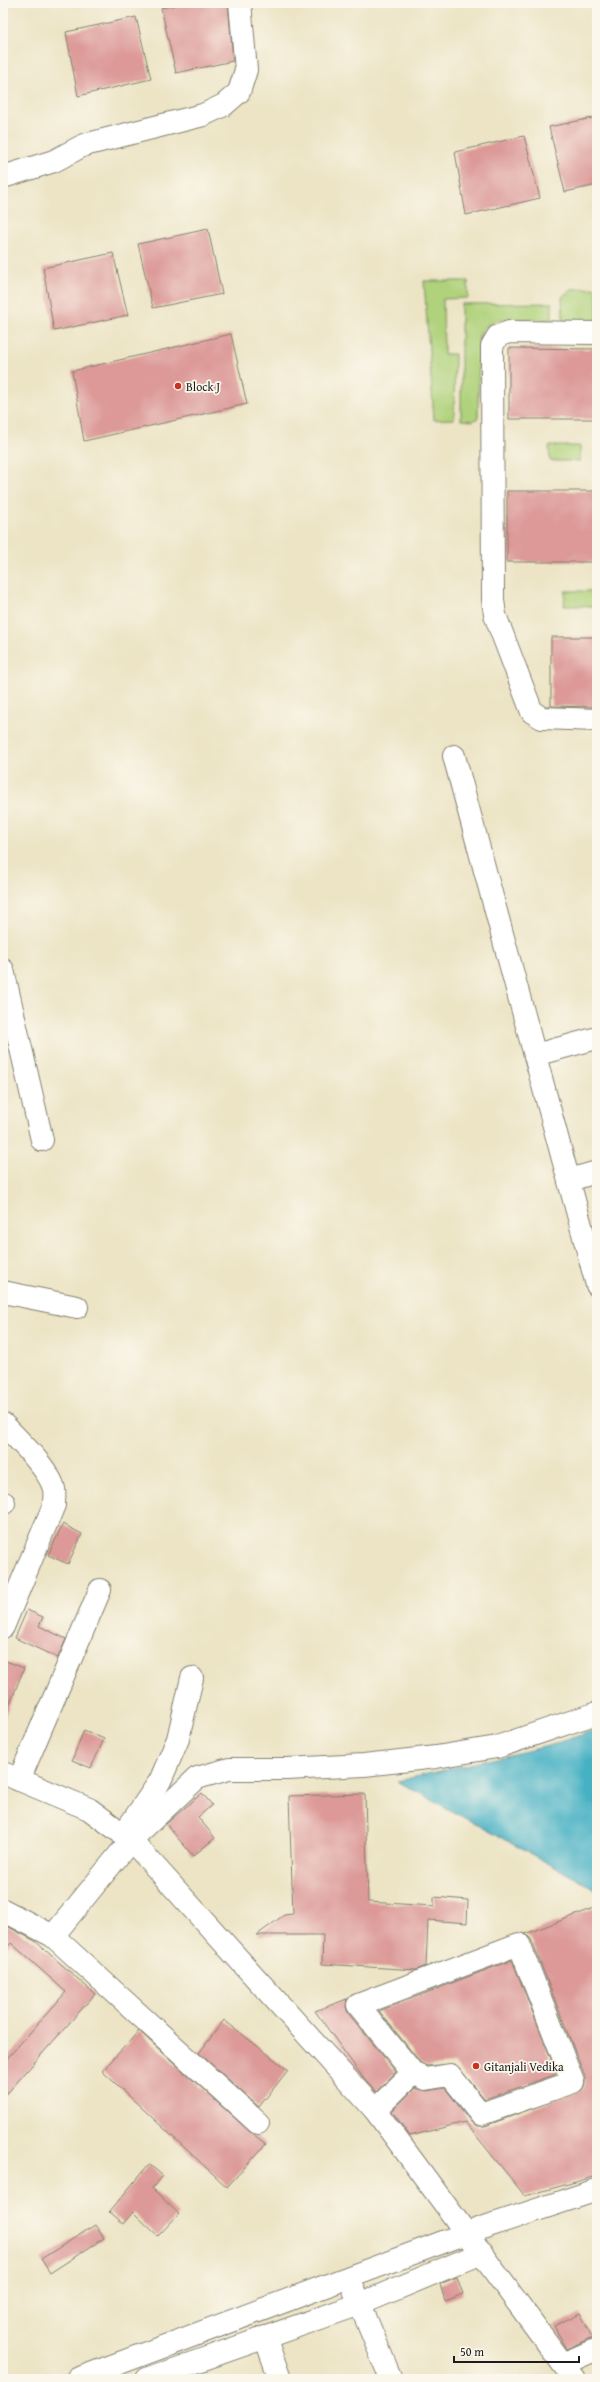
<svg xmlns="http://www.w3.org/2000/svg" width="600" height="2382" viewBox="0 0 600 2382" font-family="'Gentium Book Plus',serif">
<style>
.green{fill:#b0d27b;stroke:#66774c}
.water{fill:#46b1c4;stroke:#316670}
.building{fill:#dc9997}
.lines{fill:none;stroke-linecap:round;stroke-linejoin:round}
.minor-casing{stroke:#848070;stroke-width:24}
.minor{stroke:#fff;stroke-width:22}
.poi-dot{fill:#c8321e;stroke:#fbf7ec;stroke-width:1.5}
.labels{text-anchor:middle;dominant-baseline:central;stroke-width:3.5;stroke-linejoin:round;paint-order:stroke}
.poi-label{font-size:12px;fill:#1c1c1c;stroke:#fbf7ec;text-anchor:start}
</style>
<rect width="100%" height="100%" fill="#fbf7ec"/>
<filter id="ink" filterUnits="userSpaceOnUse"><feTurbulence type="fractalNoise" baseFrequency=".025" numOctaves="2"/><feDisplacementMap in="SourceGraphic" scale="8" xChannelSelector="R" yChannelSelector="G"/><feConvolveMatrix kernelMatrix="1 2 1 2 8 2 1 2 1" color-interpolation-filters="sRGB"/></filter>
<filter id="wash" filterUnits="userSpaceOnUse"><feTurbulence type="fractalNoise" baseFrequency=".012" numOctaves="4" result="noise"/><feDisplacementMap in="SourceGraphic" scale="16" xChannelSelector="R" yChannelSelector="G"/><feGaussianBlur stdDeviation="0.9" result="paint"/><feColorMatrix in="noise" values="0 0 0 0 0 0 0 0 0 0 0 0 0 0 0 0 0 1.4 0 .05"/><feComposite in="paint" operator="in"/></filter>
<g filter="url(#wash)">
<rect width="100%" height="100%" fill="#ece4c5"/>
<g class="green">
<path d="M424 281H468V298L443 299 444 354H455L454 419 434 420Z"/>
<path d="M597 288V321H563L562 297 571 289Z"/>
<path d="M552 303V320C529 320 492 312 479 335L478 418 473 421 461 420V304Z"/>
<path d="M549 446H580V461H550Z"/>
<path d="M565 591H595V606H564Z"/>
</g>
<path class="water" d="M597 1729V1890L397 1781 552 1745Z"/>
<g id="blocks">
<g class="building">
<path d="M186 3H228L233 61 176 73 161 8Z"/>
<path d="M136 17 151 79 78 96 66 32Z"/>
<path d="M597 117V185L565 192 549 127Z"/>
<path d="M524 136 540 198 466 215 455 152Z"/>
<path d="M208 229 222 294 153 308 138 244Z"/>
<path d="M113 253 128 315 54 331 43 268Z"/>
<path d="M231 334 247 404 84 441 72 371Z"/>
<path d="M509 348 597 349V419H509Z"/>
<rect x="507" y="491" width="90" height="71"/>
<path d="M551 637H597V707L551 706Z"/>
<path d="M63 1524 82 1534 68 1564 48 1555Z"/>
<path d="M27 1610 43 1617 39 1626 66 1639 58 1658 15 1638Z"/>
<path d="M3 1660 24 1668 4 1719 3 1718Z"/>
<path d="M84 1730 104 1739 91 1768 72 1760Z"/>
<path d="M202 1793 212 1805 198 1817 215 1838 193 1856 166 1824Z"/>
<path d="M365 1794 368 1902 434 1906V1897L468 1900 467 1923 428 1920 426 1966 416 1970 322 1964 323 1935H257L284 1915 293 1914 289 1796Z"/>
<path d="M597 1907V2176L525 2196 465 2122 410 2136 392 2111 415 2088 427 2091 445 2088 471 2122 477 2126H485L582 2090 585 2084V2077L531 1939 525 1934Z"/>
<path d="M3 1924 35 1941 95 1994 3 2098V2063L66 1992 11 1943 3 1952Z"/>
<path d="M512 1960 557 2074 485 2099 455 2064 427 2066 421 2063 379 2011Z"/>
<path d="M347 1999 346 2007 348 2013 396 2072 376 2092 364 2079 315 2011Z"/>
<path d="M224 2020 288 2070 259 2107 199 2053Z"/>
<path d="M139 2031 250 2132 266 2144 227 2187 102 2071Z"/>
<path d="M149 2164 163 2176 152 2188 179 2214 158 2236 133 2212 123 2224 109 2212Z"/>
<path d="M95 2225 104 2238 50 2273 41 2259Z"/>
<path d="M457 2277 463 2294 445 2301 440 2284Z"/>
<path d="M580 2313 592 2337 567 2349 554 2326Z"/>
</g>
</g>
</g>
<g filter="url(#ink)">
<use href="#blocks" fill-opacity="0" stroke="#848070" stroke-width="1"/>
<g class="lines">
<defs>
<g id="minor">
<path d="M3 177 54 161 84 145 203 115 224 105 239 92 246 70 240 3"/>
<path d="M597 333 509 332 498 336 492 346 493 600 495 615 532 712 542 718 597 720"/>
<path d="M454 756 597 1285"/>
<path d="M3 970 42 1140"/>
<path d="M535 1055 597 1038"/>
<path d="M569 1180 597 1172"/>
<path d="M3 1292 77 1307"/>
<path d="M3 1424C17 1438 50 1470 54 1489 55 1494 54 1500 54 1505L3 1627"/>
<path d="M3 1503H4"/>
<path d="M3 1773 89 1809 131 1840 375 2110 574 2379"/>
<path d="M19 1780 100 1590"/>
<path d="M125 1832 160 1781 178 1739 192 1678"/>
<path d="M3 1910 53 1936 131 1840 197 1778 229 1769H287L364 1765 436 1757 497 1747 597 1713"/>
<path d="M53 1936 258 2123"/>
<path d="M375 2110 413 2073 425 2079 450 2075 481 2114 573 2082 519 1944 358 2005 413 2073"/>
<path d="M354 2290 391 2379"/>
<path d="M265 2337 280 2379"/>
<path d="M563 2364 597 2349"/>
<path d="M77 2379 467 2233 597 2190"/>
<path d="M147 2379 360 2304 482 2253"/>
</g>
</defs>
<use href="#minor" class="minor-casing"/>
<use href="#minor" class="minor"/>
</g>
</g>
<g class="poi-dot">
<circle cx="178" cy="386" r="4"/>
<circle cx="476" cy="2066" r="4"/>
</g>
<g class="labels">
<g class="poi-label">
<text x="186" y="386">Block J</text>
<text x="484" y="2066">Gitanjali Vedika</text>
</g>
</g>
<rect width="600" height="2382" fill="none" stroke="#fbf7ec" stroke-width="16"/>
<path d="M454 2356v6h125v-6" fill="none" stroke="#1c1c1c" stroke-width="2"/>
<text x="460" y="2356" font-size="12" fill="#1c1c1c" stroke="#fbf7ec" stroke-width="3" paint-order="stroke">50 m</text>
</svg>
